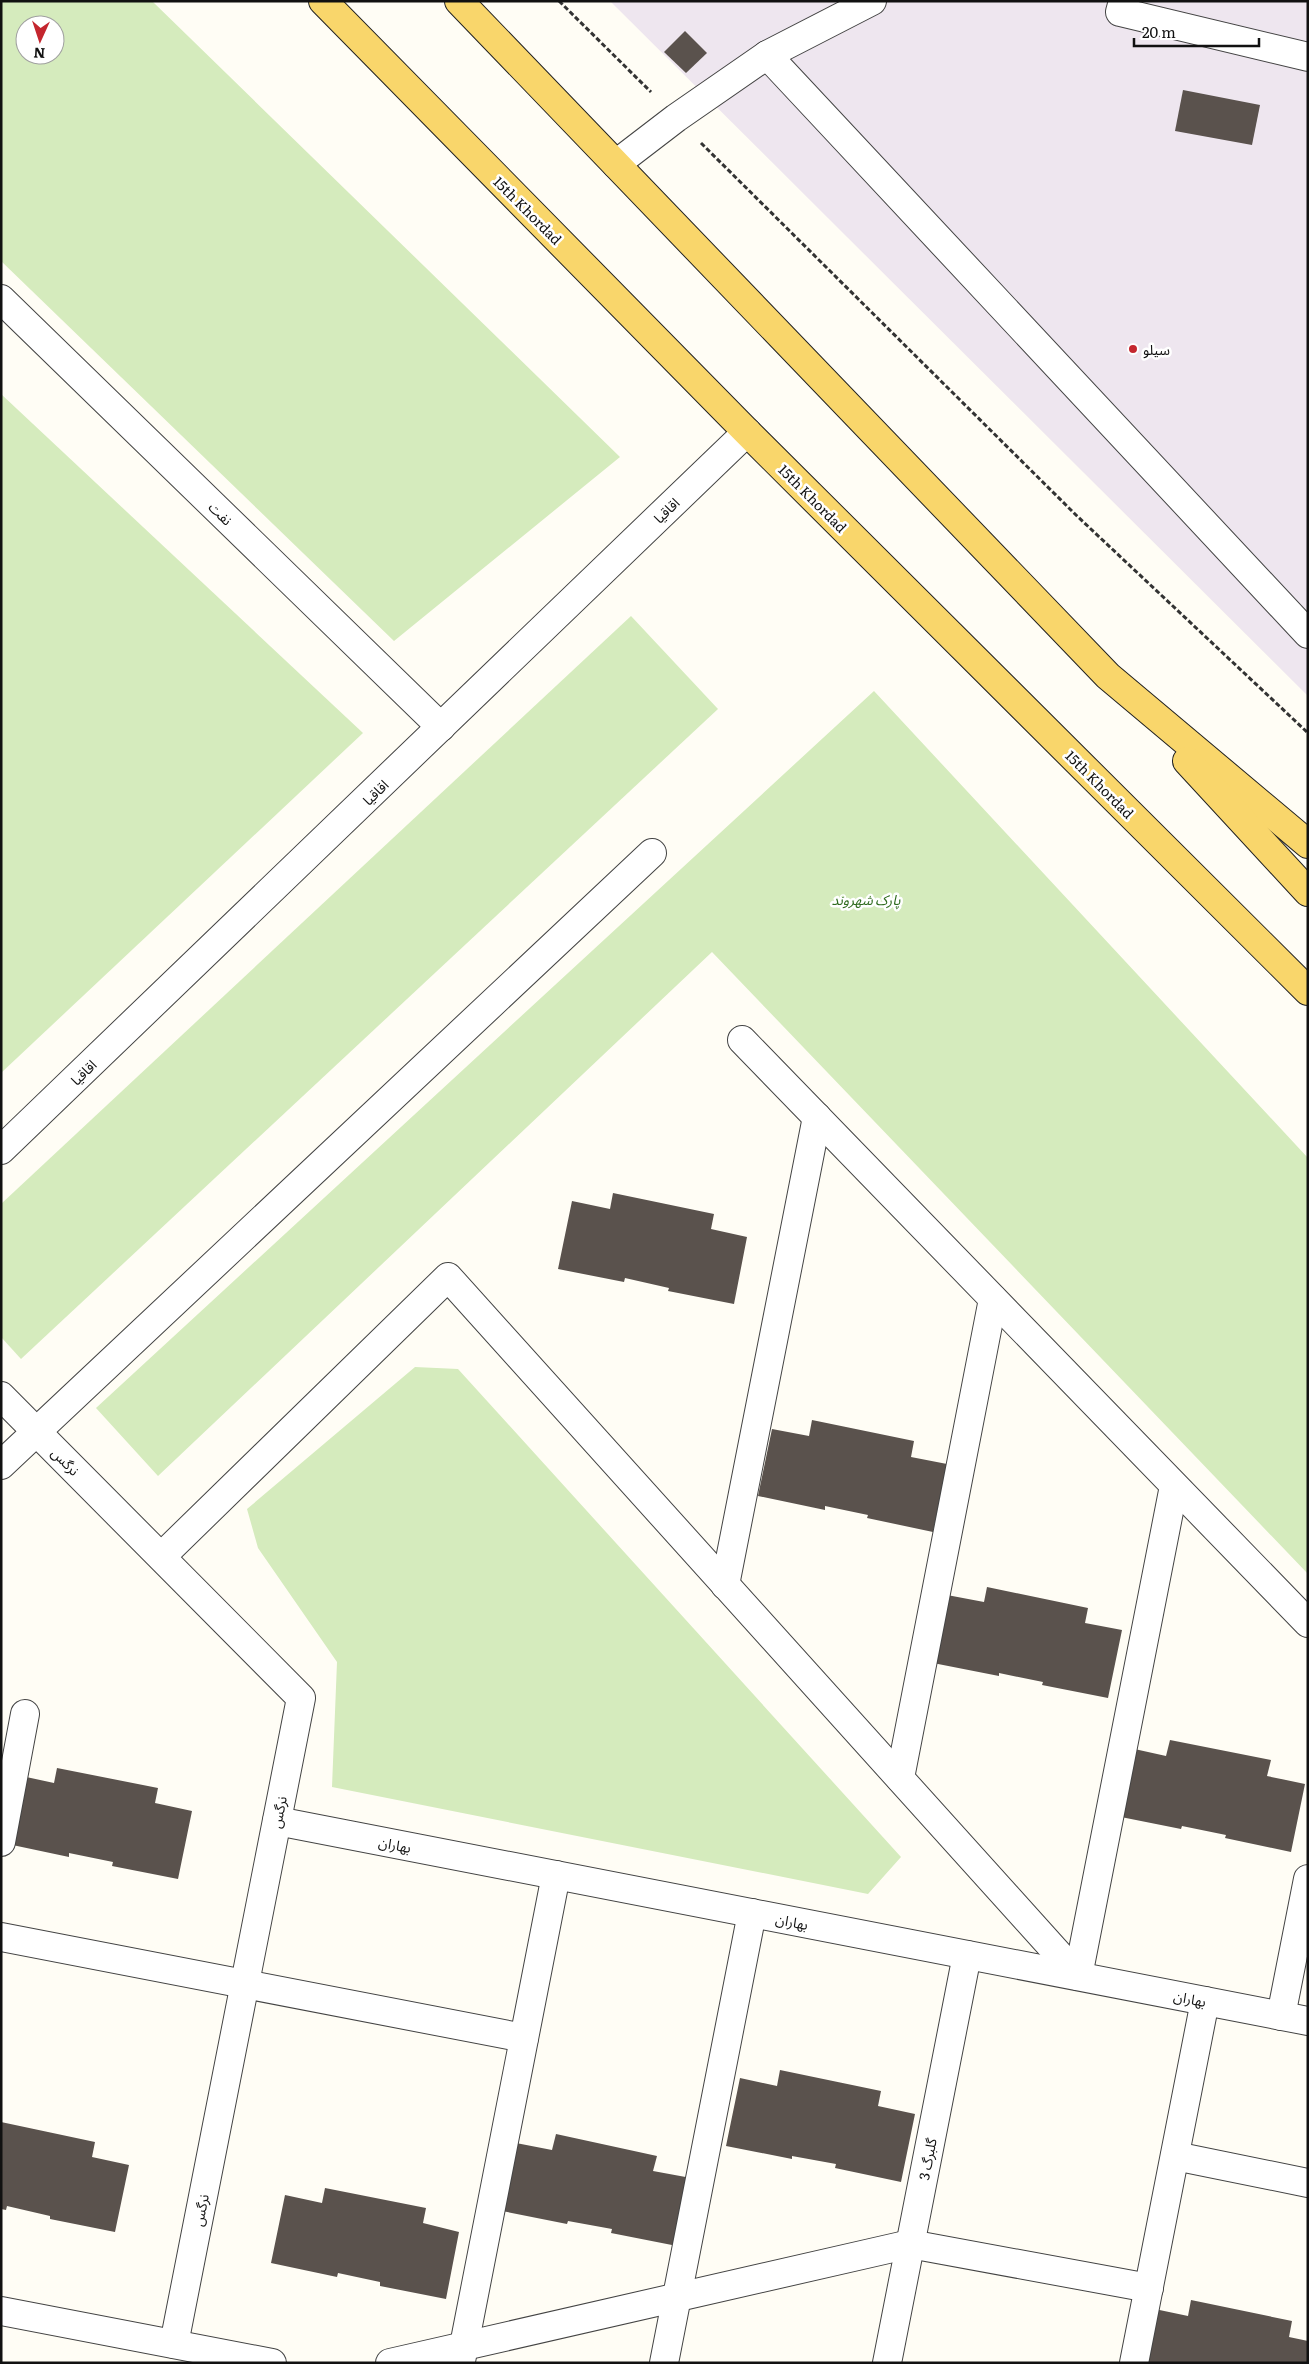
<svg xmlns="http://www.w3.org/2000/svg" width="1309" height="2364" viewBox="0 0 1309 2364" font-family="Literata,'Noto Sans Arabic',serif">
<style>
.industrial{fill:#eee6ef}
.green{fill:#d5ebbd;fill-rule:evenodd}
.building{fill:#5a524d}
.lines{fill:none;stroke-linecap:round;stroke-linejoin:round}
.minor-casing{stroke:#444;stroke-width:30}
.major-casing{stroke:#222;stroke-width:30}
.path{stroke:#333;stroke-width:3;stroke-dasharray:5 2.5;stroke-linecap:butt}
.minor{stroke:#fff;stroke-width:28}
.major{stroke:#f9d66b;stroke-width:28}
.poi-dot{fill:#c4262e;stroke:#fff;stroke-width:2}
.labels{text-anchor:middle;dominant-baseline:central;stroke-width:5;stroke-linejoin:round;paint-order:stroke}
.street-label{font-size:14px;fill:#111;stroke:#fff}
.poi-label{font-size:14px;fill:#111;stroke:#fff;text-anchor:start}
.park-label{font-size:14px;font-style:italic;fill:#2f6b1f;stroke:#fff}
</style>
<rect width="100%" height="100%" fill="#fffdf5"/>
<path class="industrial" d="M610 1H1308V696Z"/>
<g class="green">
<path d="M1 1H152L620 457 394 641 1 261ZM25 25H55V55H25Z"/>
<path d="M1 394 363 733 1 1073Z"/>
<path d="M631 616 718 709 21 1359 1 1337V1204Z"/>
<path d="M874 691 1308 1158V1574L712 952 158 1476 96 1408Z"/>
<path d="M415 1367 458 1369 901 1857 868 1894 332 1787 337 1662 258 1548 247 1509Z"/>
</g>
<g class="building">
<path d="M685 31 707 53 686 73 664 52Z"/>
<path d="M1183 90 1260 105 1252 145 1175 131Z"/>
<path d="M613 1193 714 1214 711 1229 747 1237 734 1304 668 1291 669 1288 625 1278 624 1282 558 1269 572 1201 610 1209Z"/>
<path d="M812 1420 914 1441 911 1457 947 1464 933 1532 867 1518 868 1515 825 1506V1510L758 1496 772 1429 809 1436Z"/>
<path d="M987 1587 1088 1608 1085 1623 1122 1630 1108 1698 1042 1685 1043 1682 999 1673V1676L933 1663 947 1595 984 1602Z"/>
<path d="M1170 1740 1271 1760 1267 1776 1305 1784 1291 1852 1225 1838 1226 1835 1182 1826 1181 1829 1116 1816 1130 1748 1166 1756Z"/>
<path d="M57 1768 158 1788 155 1803 192 1811 178 1879 112 1866 113 1862 69 1853V1857L3 1843 17 1775 54 1783Z"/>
<path d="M780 2070 881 2091 878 2106 915 2114 901 2182 835 2168 836 2164 792 2156V2159L726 2146 740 2078 777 2086Z"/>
<path d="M1 2122 95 2142 92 2157 129 2165 115 2232 50 2219V2216L7 2206 6 2210 1 2209Z"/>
<path d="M556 2134 657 2156 653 2171 691 2178 677 2246 611 2233 612 2229 568 2221 567 2224 502 2211 516 2143 552 2150Z"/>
<path d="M325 2188 426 2208 423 2223 459 2232 446 2299 380 2286V2282L338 2273 337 2277 271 2263 285 2195 322 2203Z"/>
<path d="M1191 2300 1292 2321 1289 2337 1308 2341V2363H1139L1150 2308 1188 2316Z"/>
</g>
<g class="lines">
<defs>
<g id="minor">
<path d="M1123 1 1120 12 1308 57"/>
<path d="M767 55 1308 634"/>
<path d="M616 164 676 118 767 55 872 1"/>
<path d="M1 299 441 727"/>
<path d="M742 1040 1308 1623"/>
<path d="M1 1150 747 432"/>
<path d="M1 1396 301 1698 174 2344"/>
<path d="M1 1465 652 853"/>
<path d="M162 1556 448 1277 1078 1976"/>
<path d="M725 1585 817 1117"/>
<path d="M900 1778 993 1299"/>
<path d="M277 1821 1308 2021"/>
<path d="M1 1842 25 1714"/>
<path d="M1 1937 524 2038"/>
<path d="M1078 1976 1174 1486"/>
<path d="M1281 2016 1308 1879"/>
<path d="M1175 2156 1308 2183"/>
<path d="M1 2311 272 2363"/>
<path d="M461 2361 556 1875"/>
<path d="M390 2363 910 2244 1149 2288"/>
<path d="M664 2363 752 1913"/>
<path d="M887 2363 967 1955"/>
<path d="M1134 2363 1205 2001"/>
</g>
<g id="major">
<path d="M323 1 747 432 1308 991"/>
<path d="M459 1 1108 676 1308 844"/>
<path d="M1187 761 1308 892"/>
</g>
</defs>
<use href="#minor" class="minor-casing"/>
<use href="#major" class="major-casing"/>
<g class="path">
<path d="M559 1 651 92"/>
<path d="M701 143 1077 516 1308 733"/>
</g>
<use href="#minor" class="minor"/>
<use href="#major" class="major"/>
</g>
<circle class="poi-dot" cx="1133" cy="349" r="5"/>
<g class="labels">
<g class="street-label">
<text transform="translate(528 210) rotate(45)">15th Khordad</text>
<text transform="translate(813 498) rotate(45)">15th Khordad</text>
<text transform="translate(666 510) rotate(-44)">اقاقیا</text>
<text transform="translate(221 513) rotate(44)">نفت</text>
<text transform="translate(1100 784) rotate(45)">15th Khordad</text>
<text transform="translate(375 792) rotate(-44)">اقاقیا</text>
<text transform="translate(83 1072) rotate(-44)">اقاقیا</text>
<text transform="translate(66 1461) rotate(45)">نرگس</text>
<text transform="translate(278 1812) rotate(-79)">نرگس</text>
<text transform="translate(395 1844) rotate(11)">بهاران</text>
<text transform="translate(792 1921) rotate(11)">بهاران</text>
<text transform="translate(1190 1998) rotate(11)">بهاران</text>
<text transform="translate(927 2159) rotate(-79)">گلبرگ 3</text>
<text transform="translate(200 2210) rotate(-79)">نرگس</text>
</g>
<g class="poi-label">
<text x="1143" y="349">سیلو</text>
</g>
<g class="park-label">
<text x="866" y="899">پارک شهروند</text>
</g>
</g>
<rect width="1309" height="2364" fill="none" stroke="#111111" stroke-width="5"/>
<g transform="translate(40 40) rotate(183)"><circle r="24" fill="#ffffff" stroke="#a0a0a0"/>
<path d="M0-4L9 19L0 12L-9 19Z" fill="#c4262e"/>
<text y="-8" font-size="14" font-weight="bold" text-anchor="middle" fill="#111111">N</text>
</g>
<path d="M1134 38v8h125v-8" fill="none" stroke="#111111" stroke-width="2.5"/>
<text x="1142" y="38" font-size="15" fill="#111111" stroke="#ffffff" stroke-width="4" paint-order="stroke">20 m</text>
</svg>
